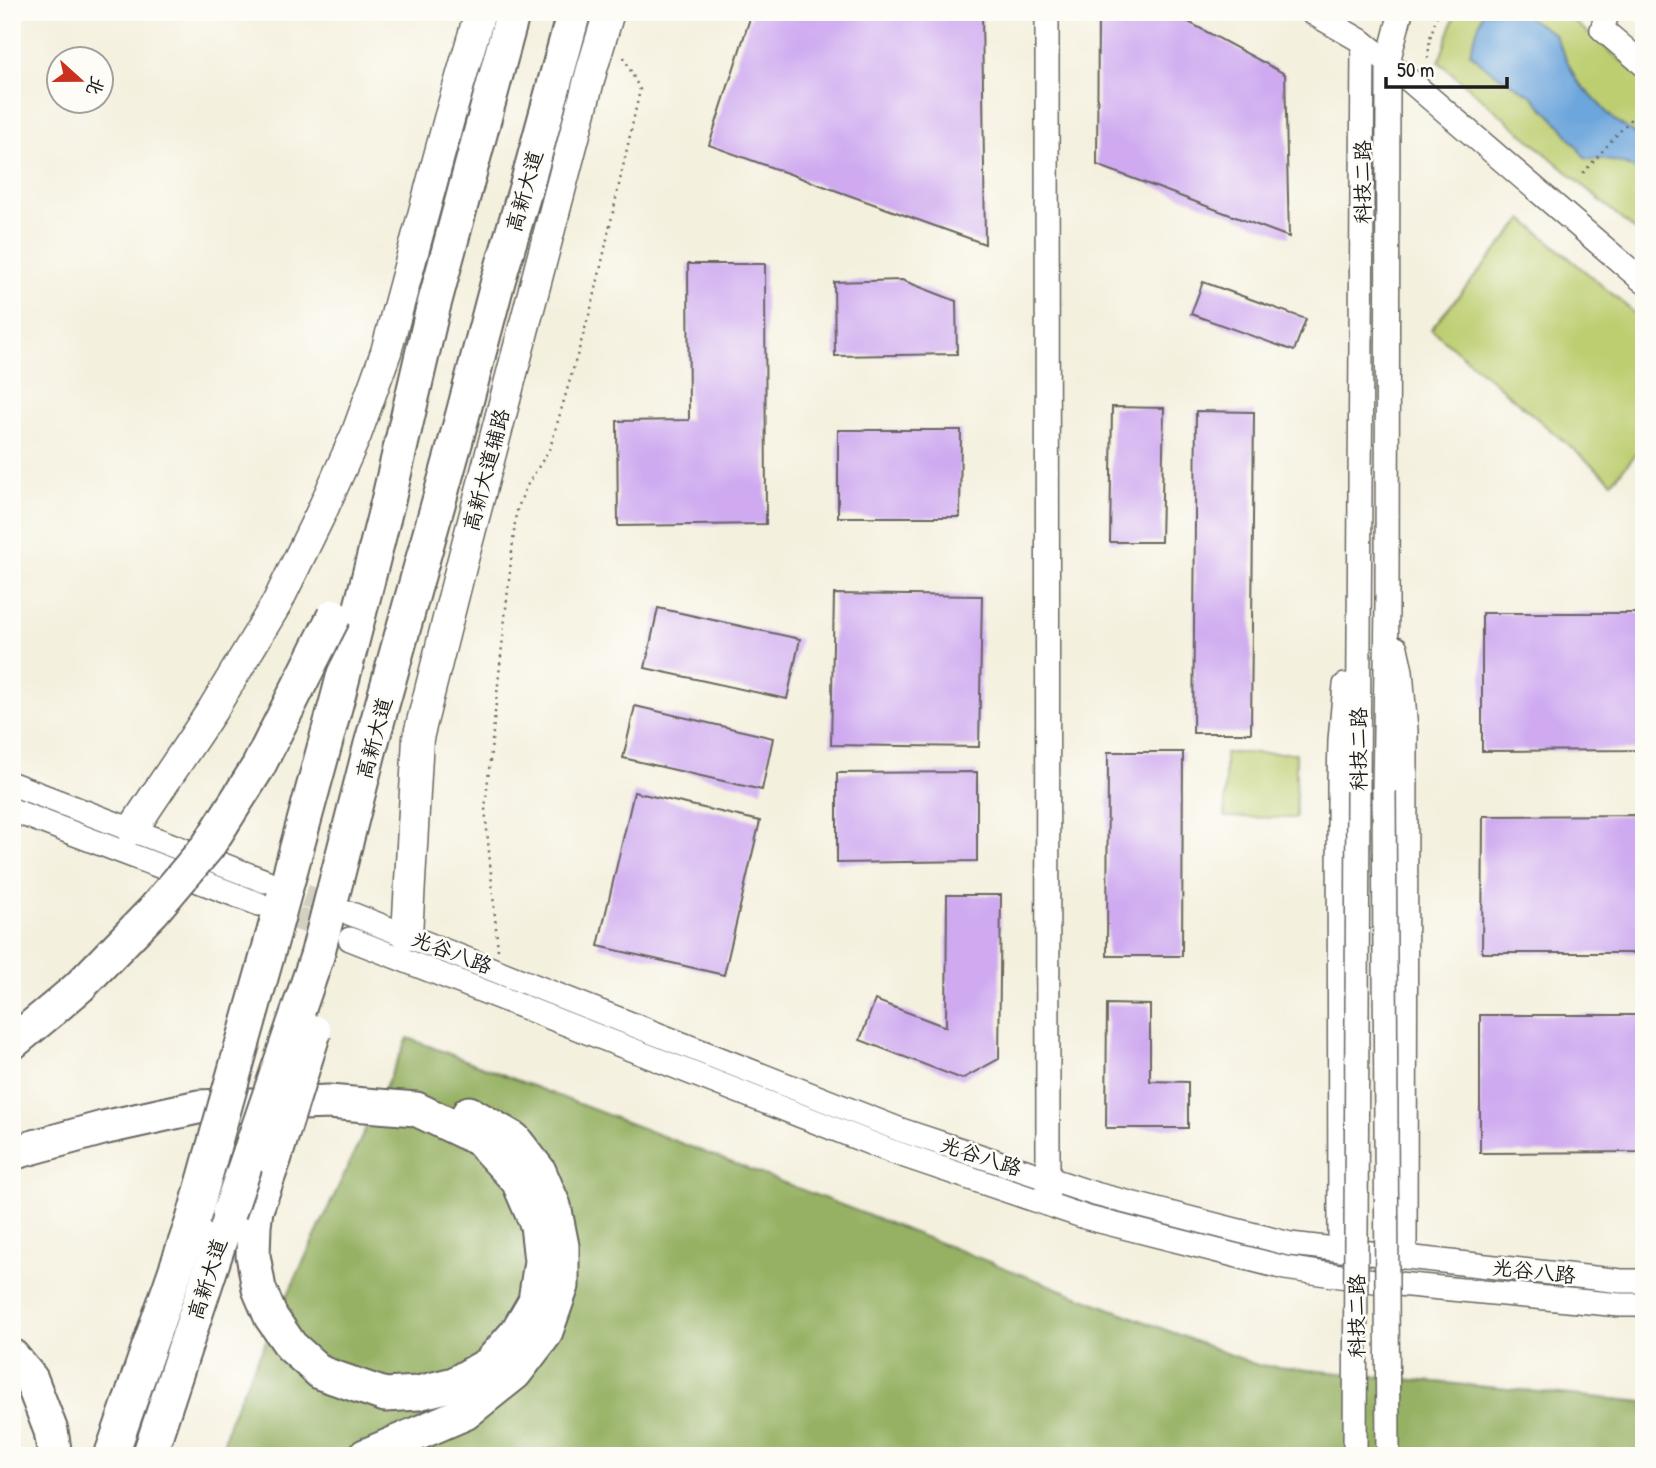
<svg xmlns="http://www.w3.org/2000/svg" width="1656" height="1468" viewBox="0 0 1656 1468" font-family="'Patrick Hand','LXGW WenKai TC',sans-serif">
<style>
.green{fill:#bdce71;stroke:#6c7546;stroke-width:2}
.forest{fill:#96b163;stroke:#596640;stroke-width:2}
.water{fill:#6da6dc;stroke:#44617c;stroke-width:2}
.building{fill:#cfaaf0}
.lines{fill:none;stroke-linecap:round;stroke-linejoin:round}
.minor-tunnel{stroke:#d4d0c1;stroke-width:23;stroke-dasharray:23 11;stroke-linecap:butt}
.minor-casing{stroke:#686660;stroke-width:26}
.major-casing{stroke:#686660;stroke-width:33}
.highway-casing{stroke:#686660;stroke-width:37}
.path{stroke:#686660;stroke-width:2.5;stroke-dasharray:2 5;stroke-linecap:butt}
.minor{stroke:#fff;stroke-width:23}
.major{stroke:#fff;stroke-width:30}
.highway{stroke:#fff;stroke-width:33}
.minor-bridge-casing{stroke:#686660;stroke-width:26;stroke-linecap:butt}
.highway-bridge-casing{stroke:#686660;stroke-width:37;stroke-linecap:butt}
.minor-bridge{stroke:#fff;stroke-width:23}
.highway-bridge{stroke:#fff;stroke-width:33}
.labels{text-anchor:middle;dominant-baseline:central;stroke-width:5;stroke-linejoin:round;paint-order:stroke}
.street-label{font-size:21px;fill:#1c1c1c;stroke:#fdfcf7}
</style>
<rect width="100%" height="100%" fill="#fdfcf7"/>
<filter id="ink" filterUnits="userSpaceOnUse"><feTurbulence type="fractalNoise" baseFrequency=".0143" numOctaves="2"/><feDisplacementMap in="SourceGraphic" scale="14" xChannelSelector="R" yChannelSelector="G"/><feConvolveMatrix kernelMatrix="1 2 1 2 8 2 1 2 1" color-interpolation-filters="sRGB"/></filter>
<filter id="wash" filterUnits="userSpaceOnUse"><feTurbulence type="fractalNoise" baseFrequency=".00686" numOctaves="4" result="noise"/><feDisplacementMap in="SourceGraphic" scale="28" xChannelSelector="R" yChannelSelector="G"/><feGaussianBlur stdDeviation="1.57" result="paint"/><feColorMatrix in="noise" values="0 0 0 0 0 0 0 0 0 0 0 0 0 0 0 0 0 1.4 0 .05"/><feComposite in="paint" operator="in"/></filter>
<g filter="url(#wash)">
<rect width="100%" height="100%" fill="#f4f0de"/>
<g class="green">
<path d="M1456 12H1483L1470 53 1488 69 1532 96 1561 126 1586 159C1607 159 1629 161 1644 177V238L1439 62Z"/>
<path d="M1519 12H1563L1644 80V137L1641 138 1613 119 1577 81 1554 34Z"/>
<path d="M1523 219 1644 321V445L1612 482 1431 329Z"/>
<path d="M1225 753H1296V818L1225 817Z"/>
</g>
<path class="forest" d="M408 1038 1257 1365 1644 1402V1456H220L231 1416Z"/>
<path class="water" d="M1483 12H1519L1554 34 1577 81 1613 119 1641 138 1644 137V177C1629 161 1607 159 1586 159L1561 126 1532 96 1488 69 1470 53Z"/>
<g id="blocks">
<g class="building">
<path d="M752 12H982L985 244 709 145Z"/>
<path d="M1098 12H1170L1285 74 1289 237 1097 165Z"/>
<path d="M688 264H765L766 524 618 526 617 421 689 420Z"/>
<path d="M902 280 956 301 957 354 835 356 834 282Z"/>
<path d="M1203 282 1306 319 1294 351 1191 314Z"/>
<path d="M1112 407 1164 408 1161 542H1110Z"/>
<path d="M1196 411 1254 412 1251 733H1193Z"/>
<path d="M838 430H961L960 517H838Z"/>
<path d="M834 594 982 596 979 747 831 745Z"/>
<path d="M658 608 800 639 787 699 645 668Z"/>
<path d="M1482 613H1644V750L1482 751Z"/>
<path d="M635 706 773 738 762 790 623 758Z"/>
<path d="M1108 752H1183L1182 956H1107Z"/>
<path d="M977 772V861L837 863V773Z"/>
<path d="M634 792 760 821 724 975 598 946Z"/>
<path d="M1644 815V953H1482L1483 816Z"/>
<path d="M947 895H1001L999 1059 962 1079 860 1040 875 1000 946 1027Z"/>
<path d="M1107 1004 1150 1005V1081L1188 1082V1128H1106Z"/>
<path d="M1480 1015H1644V1152L1480 1153Z"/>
</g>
</g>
</g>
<g filter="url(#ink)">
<use href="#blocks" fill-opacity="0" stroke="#686660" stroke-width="2"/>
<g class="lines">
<g class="minor-tunnel">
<path d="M273 884 343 910"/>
<path d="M265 906 338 934"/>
</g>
<defs>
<g id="minor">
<path d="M1047 12 1048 1192"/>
<path d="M1311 12 1363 42 1388 62 1644 282"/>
<path d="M1608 12 1602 29 1644 65"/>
<path d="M1396 648 1401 671 1406 730 1405 1257"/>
<path d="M12 784 265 881"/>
<path d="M1358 791 1363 42"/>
<path d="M1384 791 1387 605 1388 62 1401 12"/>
<path d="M12 810 259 904"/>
<path d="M349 913 901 1130 1095 1194 1290 1244 1621 1281H1644"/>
<path d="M350 939 893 1152 1088 1218 1285 1268 1388 1283 1620 1305H1644"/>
<path d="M1340 1250 1339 781 1340 740 1345 685"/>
</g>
<g id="major">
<path d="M132 830 213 709 277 603 321 513 356 435 386 352 449 119 480 12"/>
<path d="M407 935 418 738 462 563 592 69 609 12"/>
</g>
<g id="highway">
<path d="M273 935 339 693 388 501 432 312 513 12"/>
<path d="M317 956 370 748 456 440 498 281 527 184 574 12"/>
<path d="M12 1043 52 1010"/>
<path d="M12 1153 103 1128 198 1107 328 1102 416 1109 479 1139 518 1181 537 1225 541 1261 535 1301 517 1332 489 1364 454 1384 418 1393 385 1395 321 1373 291 1346 271 1317 259 1289 253 1255 254 1226 256 1210 274 1160"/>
<path d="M12 1356 31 1379 51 1431 55 1456"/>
<path d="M111 1456 193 1220"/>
<path d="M149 1456 229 1213"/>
<path d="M365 1456 465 1413 515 1373 545 1334 562 1286V1246L554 1206 539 1171 514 1139 469 1113"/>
</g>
</defs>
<use href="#minor" class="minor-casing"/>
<use href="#major" class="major-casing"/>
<use href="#highway" class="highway-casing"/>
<g class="path">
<path d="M1428 58 1430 38 1438 12"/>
<path d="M1583 173 1644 104"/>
<path d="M498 950 485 808 516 513 525 489 550 448 594 298 640 90 622 53"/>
</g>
<use href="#minor" class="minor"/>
<use href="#major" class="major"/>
<use href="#highway" class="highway"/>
<defs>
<g id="minor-bridge">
<path d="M1384 791 1388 1456"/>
<path d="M1355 1456 1358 791"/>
</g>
<g id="highway-bridge">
<path d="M52 1010 79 987 153 911 208 846 258 767 334 616"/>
<path d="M274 1160 314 1032"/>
<path d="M229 1213 317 956"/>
<path d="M193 1220 273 935"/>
</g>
</defs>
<use href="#minor-bridge" class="minor-bridge-casing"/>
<use href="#highway-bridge" class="highway-bridge-casing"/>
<use href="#minor-bridge" class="minor-bridge"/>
<use href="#highway-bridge" class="highway-bridge"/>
</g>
</g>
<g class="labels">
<g class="street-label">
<text transform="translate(1362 182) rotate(-90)">科技二路</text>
<text transform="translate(524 191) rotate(-74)">高新大道</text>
<text transform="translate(486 470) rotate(-75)">高新大道辅路</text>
<text transform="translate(374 738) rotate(-75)">高新大道</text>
<text transform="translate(1358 749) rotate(-90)">科技二路</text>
<text transform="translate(452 952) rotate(21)">光谷八路</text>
<text transform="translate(981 1156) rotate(18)">光谷八路</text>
<text transform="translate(1534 1271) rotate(6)">光谷八路</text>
<text transform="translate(207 1279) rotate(-72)">高新大道</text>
<text transform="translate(1356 1316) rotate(-90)">科技二路</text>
</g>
</g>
<rect width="1656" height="1468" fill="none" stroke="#fdfcf7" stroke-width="42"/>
<g transform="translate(80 80) rotate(111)"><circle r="33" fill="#fdfcf7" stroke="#a3a29f" stroke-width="2"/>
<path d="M0-5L12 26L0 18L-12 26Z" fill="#c8321e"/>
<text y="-10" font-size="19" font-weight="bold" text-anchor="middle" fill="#1c1c1c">北</text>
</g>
<path d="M1386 77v10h121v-10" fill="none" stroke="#1c1c1c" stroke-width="3.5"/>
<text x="1397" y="77" font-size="21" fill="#1c1c1c" stroke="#fdfcf7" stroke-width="5" paint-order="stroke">50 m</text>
</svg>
